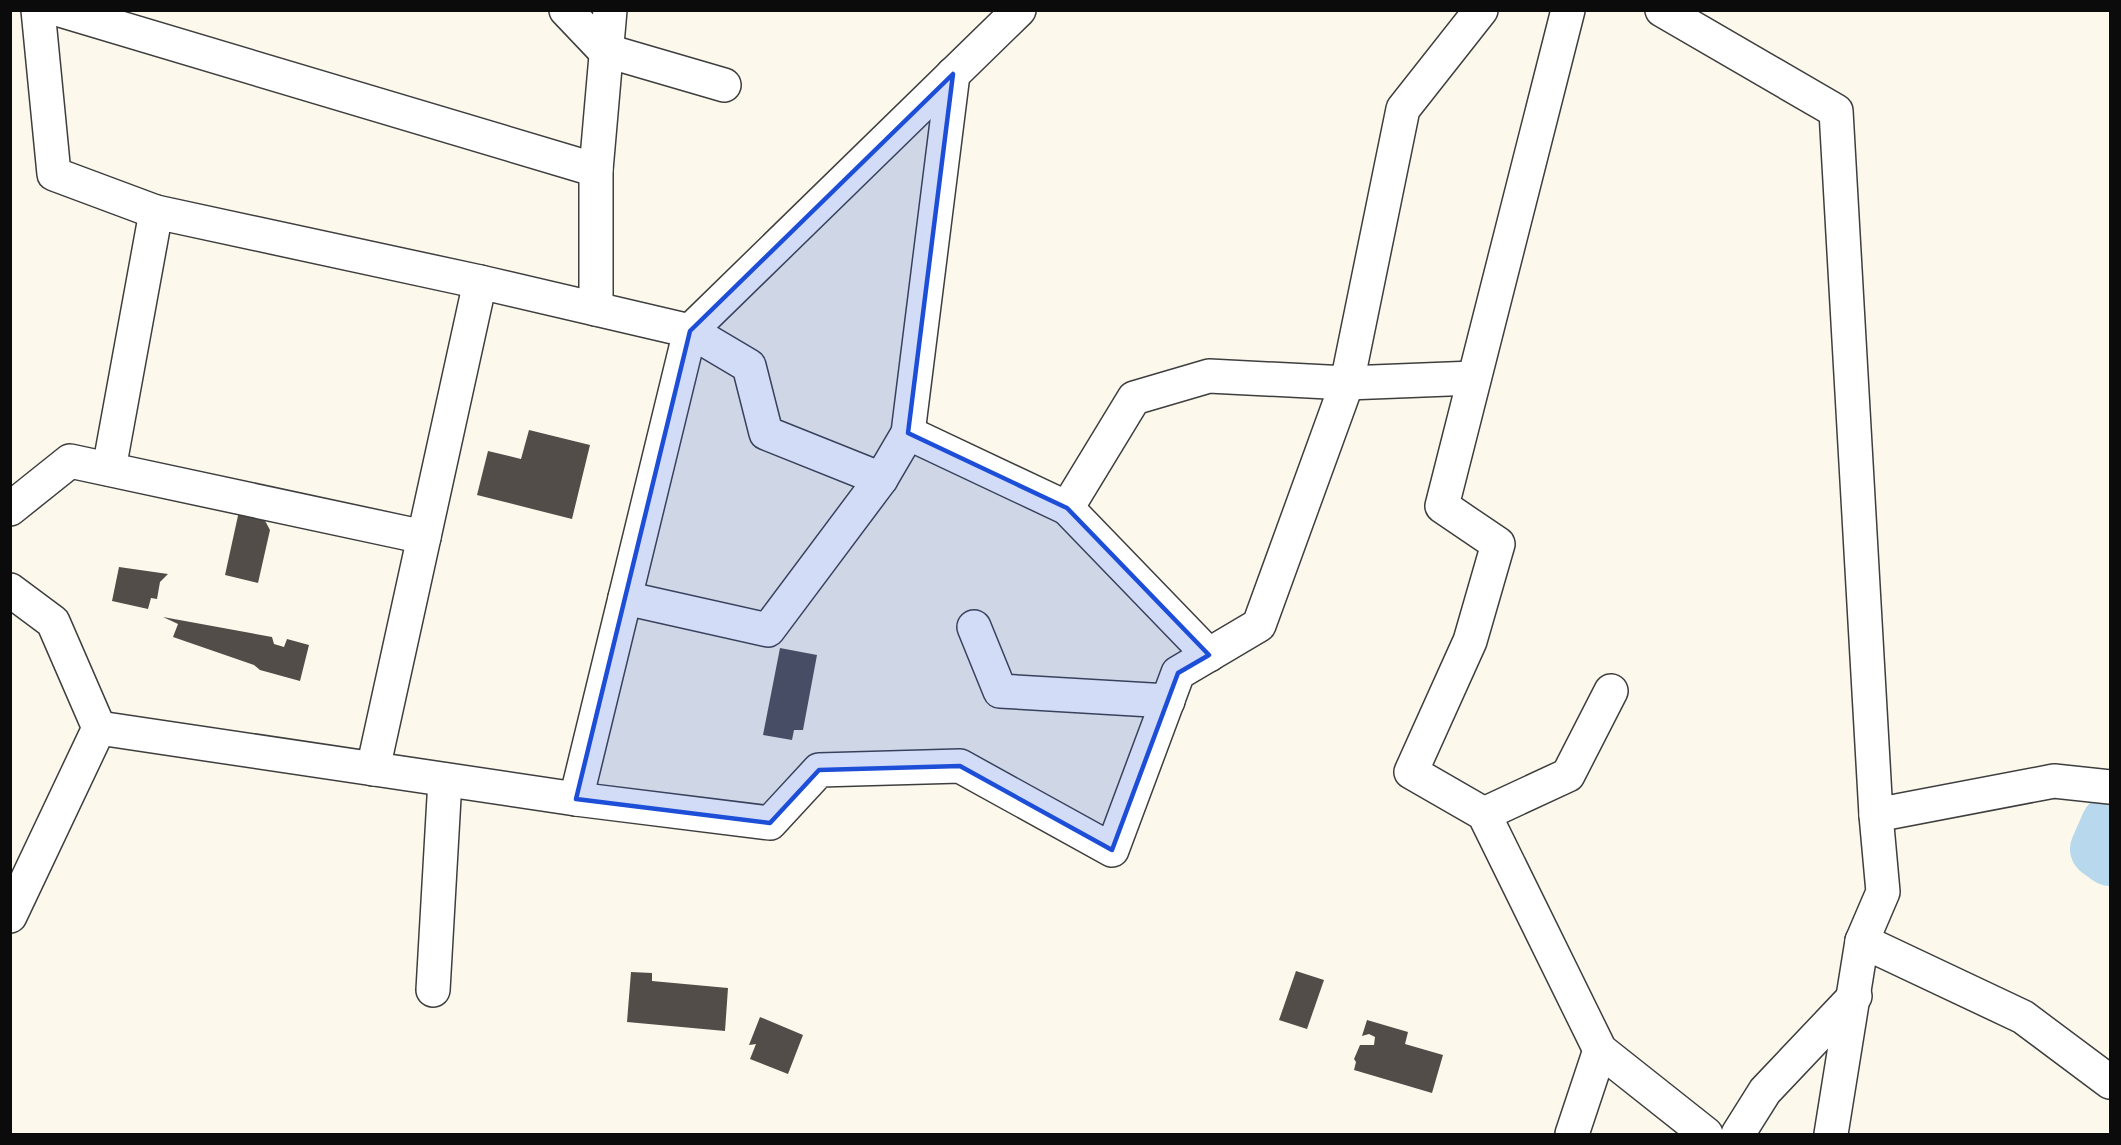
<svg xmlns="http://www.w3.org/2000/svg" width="2121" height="1145" viewBox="0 0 2121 1145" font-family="Bitter,serif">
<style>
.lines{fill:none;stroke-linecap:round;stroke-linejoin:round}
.river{stroke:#b7d8ed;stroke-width:58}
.building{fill:#524d49}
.minor-casing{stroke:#3e3e3e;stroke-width:36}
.minor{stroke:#fff;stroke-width:33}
.marked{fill:#1d4ed8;fill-opacity:0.2;stroke:#1d4ed8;stroke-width:4.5;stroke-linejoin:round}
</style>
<rect width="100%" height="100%" fill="#fcf9ec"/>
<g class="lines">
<path class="river" d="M2110 824 2099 849 2110 857"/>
</g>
<g class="building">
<path d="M529 430 590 445 572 519 477 495 488 451 521 459Z"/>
<path d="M239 511 263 517 270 530 258 583 225 575Z"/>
<path d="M119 567 168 574 160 582 157 599 151 598 148 609 112 601Z"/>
<path d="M163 617 272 637 274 644 284 647 287 639 309 645 300 681 260 670 254 665 173 637 178 624Z"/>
<path d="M780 648 817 655 803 730H794L792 740 763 735Z"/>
<path d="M1296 971 1324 980 1307 1029 1279 1020Z"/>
<path d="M631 972 652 973V981L728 988 725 1031 627 1022Z"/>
<path d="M760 1017 803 1035 788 1074 750 1059 756 1044 749 1045Z"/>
<path d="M1367 1020 1408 1032 1405 1044 1443 1055 1432 1093 1354 1070 1356 1062 1354 1059 1360 1045H1374L1375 1037 1369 1034 1362 1036Z"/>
</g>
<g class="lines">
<defs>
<g id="minor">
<path d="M38 10 54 174 156 212"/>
<path d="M60 10 596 170"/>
<path d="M566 10 604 50 724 85"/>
<path d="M1568 10 1442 506 1498 544 1470 641 1411 772 1484 814 1600 1050 1706 1134"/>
<path d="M1662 10 1836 111 1876 815 1883 892 1862 941 1831 1134"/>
<path d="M596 309V170L610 10"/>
<path d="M908 433 1067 508 1209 655"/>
<path d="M109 469 156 212 480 282 690 331 749 366 766 433 881 479"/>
<path d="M1067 508 1134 398 1209 376 1347 383 1474 378"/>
<path d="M10 509 70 461 424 537"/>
<path d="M10 590 53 622 99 728 10 916"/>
<path d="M625 598 768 630 881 479 908 433 953 74"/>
<path d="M974 627 1000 691 1168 701"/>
<path d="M99 728 576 799 770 823 819 770 960 766 1112 850 1178 673 1259 625 1347 383 1403 109 1481 10"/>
<path d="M373 769 480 282"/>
<path d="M576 799 690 331 1019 10"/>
<path d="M1484 814 1568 775 1611 691"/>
<path d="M1876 815 2054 781 2110 787"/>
<path d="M1862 941 2023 1017 2110 1082"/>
<path d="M433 990 445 780"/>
<path d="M1572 1134 1600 1050"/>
<path d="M1738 1134 1765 1091 1855 996"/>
</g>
</defs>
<use href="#minor" class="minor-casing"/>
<use href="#minor" class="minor"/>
</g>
<path class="marked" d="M953 74 908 433 1067 508 1209 655 1178 673 1112 850 960 766 819 770 770 823 576 799 690 331Z"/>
<rect width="2121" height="1145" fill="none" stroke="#0b0b0b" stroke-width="24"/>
</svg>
